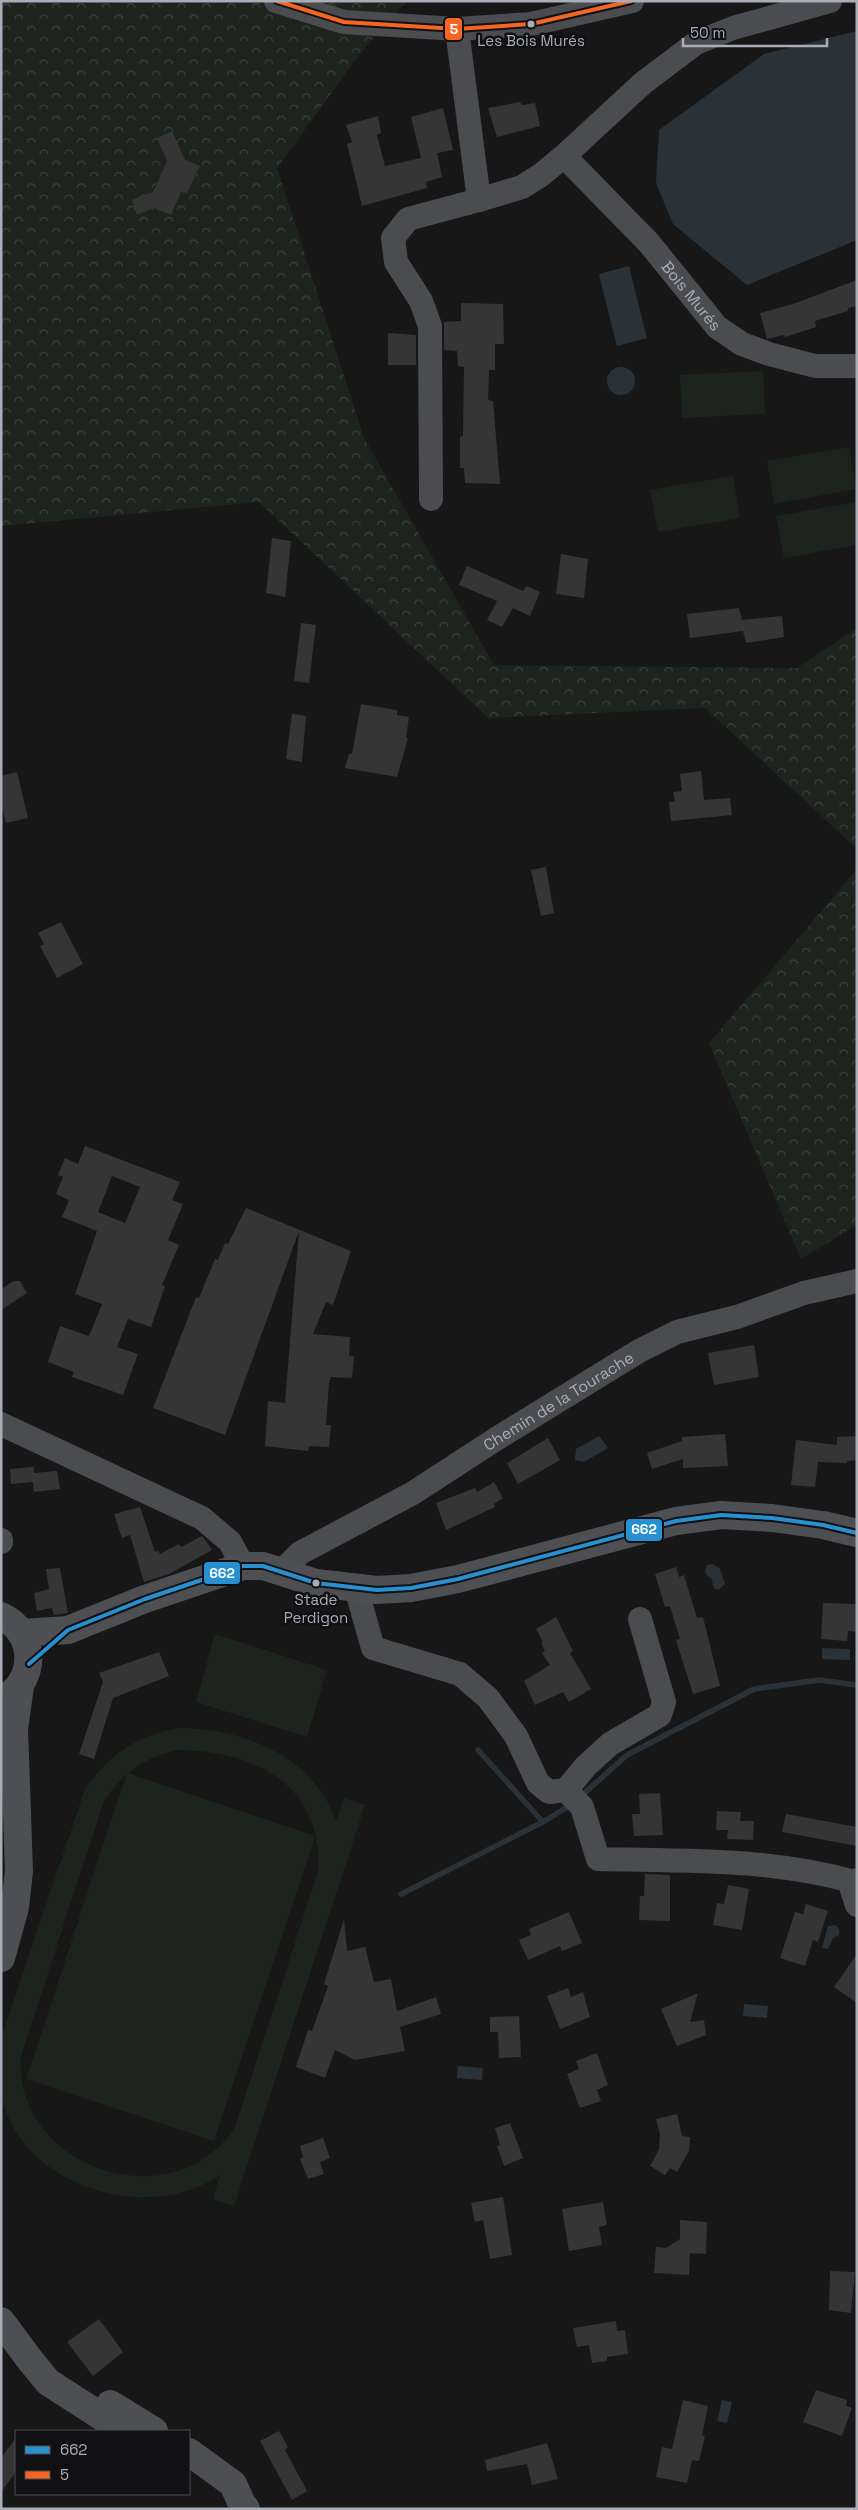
<svg xmlns="http://www.w3.org/2000/svg" width="858" height="2510" viewBox="0 0 858 2510" font-family="'Space Grotesk',sans-serif">
<style>
.green{fill:#1d241e;fill-rule:evenodd}
.forest{fill:url(#forest-crowns)}
.water{fill:#2a3239}
.lines{fill:none;stroke-linecap:round;stroke-linejoin:round}
.stream{stroke:#2a3239;stroke-width:5.5}
.building{fill:#353536;fill-rule:evenodd}
.minor{stroke:#4b4c50;stroke-width:24}
.major{stroke:#4d4f52;stroke-width:28}
.bus-1-casing{stroke:#111113;stroke-width:8}
.bus-2-casing{stroke:#111113;stroke-width:8}
.bus-1{stroke:#2890d0;stroke-width:4}
.bus-2{stroke:#f26522;stroke-width:4}
.bus-dot{fill:#a8adb8;stroke:#111113;stroke-width:2}
.labels{text-anchor:middle;dominant-baseline:central;stroke-width:5;stroke-linejoin:round;paint-order:stroke}
.bus-label{font-size:15px;fill:#a8adb8;stroke:#111113}
.street-label{font-size:16px;fill:#a8adb8;stroke:#111113}
.line-badge{stroke:#111113;stroke-width:2}
.badge-label{font-size:14px;text-anchor:middle;font-weight:bold;fill:#fff}
</style>
<defs>
<pattern id="forest-crowns" width="20" height="18" patternUnits="userSpaceOnUse" patternTransform="scale(1.25)"><rect width="20" height="18" fill="#1d241e"/><path d="M2 6a3 3 0 1 1 6 0M12 15a3 3 0 1 1 6 0" fill="none" stroke="#3b413d"/></pattern>
</defs>
<rect width="100%" height="100%" fill="#171717"/>
<g class="green">
<path d="M763 371 765 414 682 418 680 375Z"/>
<path d="M849 447 856 489 774 504 767 461Z"/>
<path d="M733 476 740 518 658 532 650 490Z"/>
<path d="M857 502V545L784 558 776 516Z"/>
<path d="M215 1634 327 1670 307 1737 196 1702Z"/>
<path d="M178 1728C241 1727 316 1757 336 1822L344 1798 365 1805 234 2206 213 2199 220 2175C151 2222 34 2191 5 2109 0 2090 0 2050 4 2030L84 1792C106 1756 136 1736 178 1728ZM177 1750C254 1750 324 1785 318 1872L235 2127C174 2222 13 2169 21 2056L104 1801C122 1773 144 1758 177 1750Z"/>
<path d="M127 1773 315 1836 214 2141 26 2079Z"/>
</g>
<g class="forest">
<path d="M1 1H407L361 52 277 168 364 438 494 665 797 668 857 628V849L705 708 488 718 259 502 1 526Z"/>
<path d="M857 869V1225L801 1259 709 1043Z"/>
</g>
<g class="water">
<path d="M857 31V240L747 285 673 224 656 183 659 130 764 54Z"/>
<path d="M629 266 647 338 617 346 599 274Z"/>
<circle cx="621" cy="381" r="14"/>
<path d="M599 1436 608 1448 584 1462 575 1460 576 1449Z"/>
<path d="M713 1564 720 1569 725 1584 718 1590 714 1588 711 1577 707 1576 705 1571 707 1565Z"/>
<path d="M822 1648 850 1649V1660L822 1659Z"/>
<path d="M835 1925 839 1929V1935L833 1938 828 1949 822 1948 828 1926Z"/>
<path d="M744 2004 768 2006 767 2018 743 2016Z"/>
<path d="M458 2066 483 2068 482 2080 457 2078Z"/>
<path d="M722 2400 732 2402 727 2423 717 2421Z"/>
</g>
<g class="lines">
<g class="stream">
<path d="M478 1750 543 1822 572 1804"/>
<path d="M580 1797 627 1755 754 1689 819 1680 857 1685"/>
<path d="M401 1894 543 1822"/>
</g>
</g>
<g class="building">
<path d="M520 102 522 105 535 103 540 126 497 137 488 108Z"/>
<path d="M443 108 453 150 437 153 442 177 426 182 427 188 362 206 347 144 352 142 346 125 378 116 381 133 377 135 385 166 421 158 411 117Z"/>
<path d="M172 131 185 160 200 166 187 193 181 192 171 215 154 208 137 215 132 200 153 192 167 161 157 138Z"/>
<path d="M857 280V306L848 308V311L815 321 816 327 785 337 784 335 767 339 760 313 793 304Z"/>
<path d="M461 303 503 304 504 344H495V370H489L488 400 493 401 500 484 465 483 464 468H460V437L463 436 464 367 458 366 457 351 444 350V322L461 321Z"/>
<path d="M388 333 416 335V365H388Z"/>
<path d="M272 538 291 541 285 597 266 593Z"/>
<path d="M561 554 588 559 584 598 556 594Z"/>
<path d="M467 566 523 591 526 586 540 592 530 616 513 608 502 627 487 620 497 601 459 585Z"/>
<path d="M739 608 742 620 782 616 784 637 746 643 743 631 690 638 687 614Z"/>
<path d="M301 623 316 625 309 683 294 681Z"/>
<path d="M361 704 397 710V715L409 717 406 738H408L397 777 345 768 349 754H352Z"/>
<path d="M292 714 306 716 302 762 286 759Z"/>
<path d="M701 771 704 800 730 798 732 815 671 821 669 802H675L673 792 682 791 680 774Z"/>
<path d="M17 772 28 818 6 823 1 803V776Z"/>
<path d="M546 867 554 913 541 916 531 870Z"/>
<path d="M61 922 83 964 57 978 40 946 44 944 38 933Z"/>
<path d="M85 1146 180 1182 172 1200 183 1204 168 1240 179 1245 162 1285 165 1286 151 1327 128 1319 117 1347 138 1354 123 1395 72 1377 74 1372 48 1362 60 1326 89 1336 102 1304 75 1294 97 1231 62 1217 69 1200 56 1194 63 1177 58 1175 65 1158 78 1164ZM112 1176 140 1187 125 1223 98 1212Z"/>
<path d="M246 1208 351 1251 333 1305 326 1302 313 1334 350 1337 349 1356H354L352 1378 331 1377 329 1382 326 1425H331L329 1447 309 1446 308 1451 265 1446 268 1401 285 1403 299 1231 225 1435 153 1408 196 1297 199 1298 215 1259 218 1260 225 1243 228 1244Z"/>
<path d="M14 1281H20L27 1293 1 1310V1289Z"/>
<path d="M754 1345 759 1377 714 1385 708 1353Z"/>
<path d="M725 1434 728 1466 683 1468V1459L652 1469 647 1453 682 1441V1437Z"/>
<path d="M857 1436V1460L847 1461V1463L818 1462 815 1487 791 1485 796 1440 837 1445V1437Z"/>
<path d="M548 1438 560 1460 518 1484 507 1463Z"/>
<path d="M34 1467V1473L57 1471 60 1489 34 1492 33 1482 11 1484 10 1469Z"/>
<path d="M494 1482 503 1498 494 1504 495 1507 446 1530 436 1503 475 1488 477 1492Z"/>
<path d="M140 1507 155 1552 158 1550 160 1554 179 1544 181 1547 202 1536 212 1550 169 1574 144 1582 130 1535 122 1538 114 1514Z"/>
<path d="M676 1567 679 1577 684 1575 697 1618 703 1617 720 1686 693 1694 676 1640 680 1639 670 1606 665 1607 655 1574Z"/>
<path d="M60 1568 68 1613 54 1615 52 1608 37 1611 34 1593 49 1589 46 1569Z"/>
<path d="M823 1603 857 1604V1632L848 1631 847 1641 821 1639Z"/>
<path d="M556 1617 573 1651 570 1653 591 1689 569 1702 563 1692 535 1705 524 1681 550 1665 542 1653 545 1651 541 1643 543 1642 536 1629Z"/>
<path d="M159 1652 169 1676 113 1698 94 1759 79 1754 103 1682 99 1673Z"/>
<path d="M660 1793 663 1835 634 1836 632 1814H640L639 1794Z"/>
<path d="M717 1811 741 1812 740 1821H754L753 1840 727 1839 728 1830H716Z"/>
<path d="M786 1814 857 1827V1846L782 1832Z"/>
<path d="M645 1874 670 1875V1921L639 1920 640 1896H644Z"/>
<path d="M728 1885 749 1889 742 1930 713 1925 717 1903 724 1904Z"/>
<path d="M806 1904 828 1911 818 1942 813 1940 805 1966 780 1958 795 1912 803 1914Z"/>
<path d="M569 1912 582 1943 562 1951 560 1946 528 1960 519 1940 531 1935 529 1929Z"/>
<path d="M344 1919 347 1951 365 1947 374 1982 391 1979 397 2011 436 1997 441 2014 400 2027 405 2051 355 2060 335 2050 325 2078 296 2067 308 2030 312 2031 328 1986 324 1984Z"/>
<path d="M857 1954V2003L834 1987Z"/>
<path d="M568 1988 571 1997 583 1992 590 2017 560 2029 547 1996Z"/>
<path d="M698 1993 690 2022 704 2020 706 2035 677 2046 661 2009Z"/>
<path d="M519 2016 521 2057 499 2058 498 2032H490V2017Z"/>
<path d="M597 2053 608 2085 597 2090 601 2101 580 2108 567 2074 579 2069 576 2061Z"/>
<path d="M677 2114 682 2136 690 2137 689 2151 677 2172 670 2168 665 2175 650 2166 659 2149 660 2134 656 2119Z"/>
<path d="M510 2123 523 2158 504 2166 497 2146 500 2145 495 2128Z"/>
<path d="M323 2138 330 2158 320 2162 324 2174 308 2179 300 2159 303 2157 300 2146Z"/>
<path d="M503 2197 512 2255 490 2259 483 2220 475 2222 471 2203Z"/>
<path d="M603 2202 607 2225 599 2227 602 2245 569 2251 562 2209Z"/>
<path d="M680 2220 707 2222 706 2254 690 2253 689 2275 654 2273 656 2247 666 2248 680 2239Z"/>
<path d="M830 2271 855 2272 851 2313 829 2310Z"/>
<path d="M99 2319 123 2352 93 2376 67 2342Z"/>
<path d="M616 2321 617 2331 625 2330 628 2354 607 2357V2361L592 2363 589 2345 577 2347 573 2328Z"/>
<path d="M816 2390 847 2400 846 2406 852 2408 842 2436 803 2422Z"/>
<path d="M683 2400 708 2406 702 2435 705 2436 699 2461 692 2460 687 2483 656 2477 662 2447 672 2449Z"/>
<path d="M279 2431 288 2447 285 2450 307 2491 292 2500 260 2441Z"/>
<path d="M16 2438V2472L1 2492V2458Z"/>
<path d="M547 2443 558 2479 532 2485 527 2464 487 2471 485 2460Z"/>
</g>
<g class="lines">
<g class="minor">
<path d="M276 1 344 22 457 29 531 24 632 1"/>
<path id="s1" d="M457 29 479 200 522 187 541 175 564 156 649 243 717 327 742 344 769 354 815 366H857"/>
<path d="M564 156 643 83 696 43 733 28 830 1"/>
<path d="M431 499 430 326 421 301 396 262 393 238 408 219 479 200"/>
<path d="M1 1424 202 1518 230 1542 243 1566"/>
<path d="M1 1540V1542"/>
<path id="s2" d="M283 1570 300 1553 413 1493 496 1439 639 1351 677 1332 737 1317 804 1293 857 1281"/>
<path d="M356 1588 373 1648 460 1674 488 1698 516 1736 538 1783 549 1792 566 1790 582 1807 598 1859C685 1861 771 1858 855 1882"/>
<path d="M566 1790 586 1766 610 1744 660 1715 664 1702 640 1619"/>
<path d="M857 1880 852 1890 857 1905"/>
</g>
<g class="major">
<path d="M1 1616C35 1631 38 1678 6 1697"/>
<path d="M21 1633 68 1630 145 1599 243 1566H263L316 1583 377 1590 411 1588 458 1579 676 1521 721 1515 772 1518 823 1525 857 1533"/>
<path d="M1 1958 15 1907 19 1871 14 1729 20 1686"/>
<path d="M1 2321 30 2360 48 2382 124 2431"/>
<path d="M110 2404 154 2431"/>
<path d="M189 2452 233 2484 242 2504 246 2509"/>
</g>
<defs>
<path id="bus-1" d="M29 1664 68 1630 145 1599 243 1566H263L316 1583 377 1590 411 1588 458 1579 676 1521 721 1515 772 1518 823 1525 857 1533"/>
<path id="bus-2" d="M277 1 344 22 457 29 531 24 631 1"/>
</defs>
<use href="#bus-1" class="bus-1-casing"/>
<use href="#bus-2" class="bus-2-casing"/>
<use href="#bus-1" class="bus-1"/>
<use href="#bus-2" class="bus-2"/>
</g>
<g class="bus-dot">
<circle cx="531" cy="24" r="4.5"/>
<circle cx="316" cy="1583" r="4.5"/>
</g>
<g class="labels">
<g class="bus-label">
<text x="531" y="40">Les Bois Murés</text>
<text x="316" y="1599">Stade<tspan x="316" dy="18">Perdigon</tspan></text>
</g>
<g class="street-label">
<text stroke="none"><textPath href="#s1" startOffset="459">Bois Murés</textPath></text>
<text stroke="none"><textPath href="#s2" startOffset="324">Chemin de la Tourache</textPath></text>
</g>
</g>
<g class="line-badge">
<rect x="444" y="17" width="19" height="24" rx="5" fill="#f26522"/>
<rect x="625" y="1518" width="38" height="24" rx="5" fill="#2890d0"/>
<rect x="203" y="1561" width="38" height="24" rx="5" fill="#2890d0"/>
</g>
<g class="badge-label">
<text x="454" y="34">5</text>
<text x="644" y="1534">662</text>
<text x="222" y="1578">662</text>
</g>
<rect width="858" height="2510" fill="none" stroke="#a8adb8" stroke-width="5"/>
<rect x="15" y="2430" width="175" height="65" fill="#111113" stroke="#4d4f55"/>
<rect x="25" y="2446" width="25" height="8" fill="#2890d0" stroke="#4d4f55"/>
<text x="60" y="2455" font-size="15" fill="#a8adb8">662</text>
<rect x="25" y="2471" width="25" height="8" fill="#f26522" stroke="#4d4f55"/>
<text x="60" y="2480" font-size="15" fill="#a8adb8">5</text>
<path d="M683 38v8h144v-8" fill="none" stroke="#a8adb8" stroke-width="2.5"/>
<text x="690" y="38" font-size="15" fill="#a8adb8" stroke="#111113" stroke-width="4" paint-order="stroke">50 m</text>
</svg>
